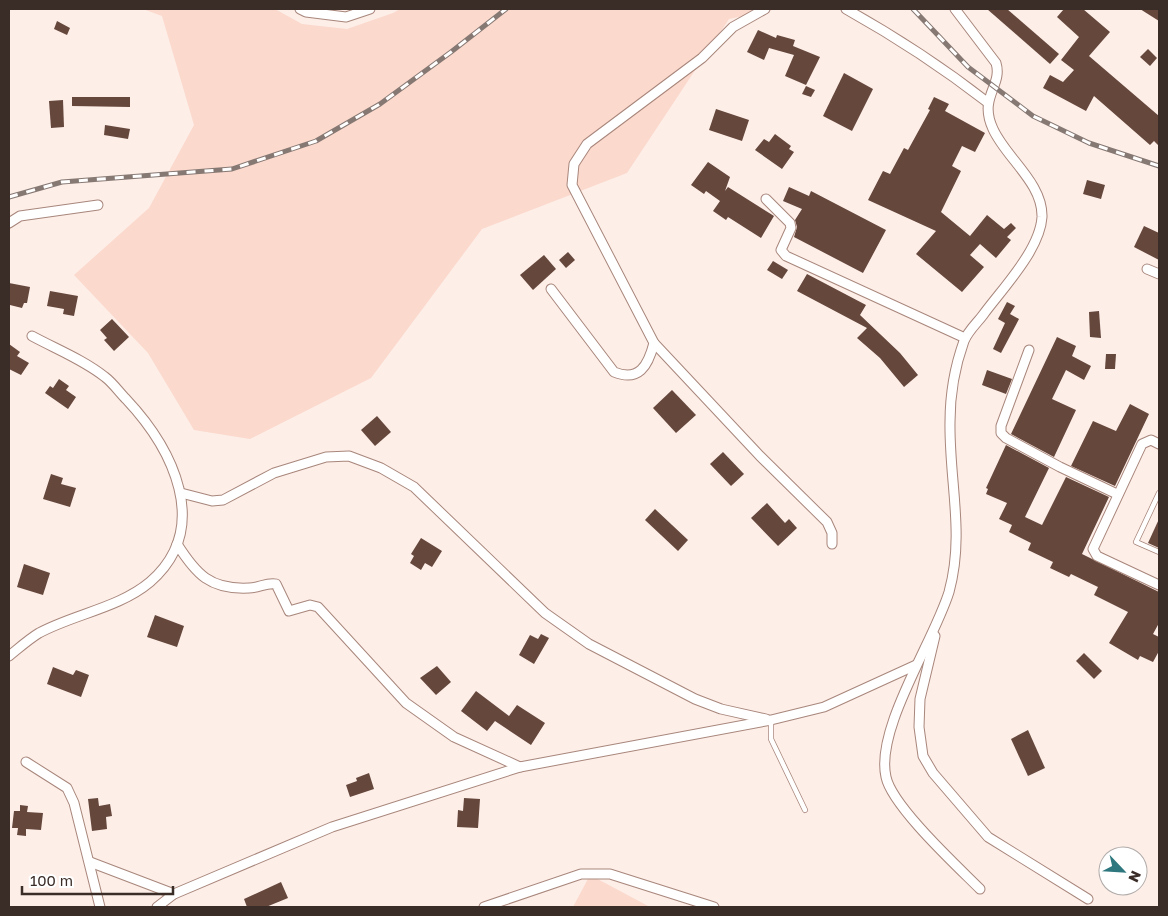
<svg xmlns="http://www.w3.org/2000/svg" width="1168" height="916" viewBox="0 0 1168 916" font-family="'Golos Text',sans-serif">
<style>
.green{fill:#fbd9cd}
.building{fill:#65473c}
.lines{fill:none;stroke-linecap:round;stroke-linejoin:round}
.service-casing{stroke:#a8867b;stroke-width:6}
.minor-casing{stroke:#a8867b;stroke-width:11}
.service{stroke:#fff;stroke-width:4.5}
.minor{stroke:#fff;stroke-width:9}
.rail-casing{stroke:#867873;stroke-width:5}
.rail{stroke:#fff;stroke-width:3;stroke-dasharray:9;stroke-linecap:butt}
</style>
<rect width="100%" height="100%" fill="#fdeee8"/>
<g class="green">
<path d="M143 9H275L302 24 347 29 393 13 400 9H777L729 19 627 173 482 229 371 378 250 439 194 430 148 353 74 275 149 208 194 125 162 16Z"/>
<path d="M590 875 650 907H573Z"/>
</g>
<g class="building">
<path d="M987 9H1007L1059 54 1050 64Z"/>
<path d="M1064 9H1083L1110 32 1089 56 1159 116V146L1154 141 1150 145 1094 96 1086 111 1043 88 1050 75 1063 82 1074 70 1061 60 1079 37 1057 17Z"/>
<path d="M1140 9H1159V21Z"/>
<path d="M57 21 70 28 67 35 54 29Z"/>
<path d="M758 30 776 38 777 35 795 40 793 46 820 57 806 85 785 76 794 55 769 48 764 60 747 52Z"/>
<path d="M1148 49 1157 58 1150 66 1140 57Z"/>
<path d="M844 73 873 89 852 131 823 116Z"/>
<path d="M806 86 815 90 811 97 802 94Z"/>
<path d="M72 97H130V107L72 106Z"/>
<path d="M934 97 949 104 945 111 985 133 975 152 962 146 952 166 961 171 941 212 970 236 987 215 1004 229 1011 223 1016 228 1007 237 1011 240 996 258 980 244 970 255 984 267 962 292 916 254 936 231 868 200 883 171 890 174 904 148 908 150 930 110 928 109Z"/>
<path d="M63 100 64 127 51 128 49 101Z"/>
<path d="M716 109 749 120 742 141 709 130Z"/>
<path d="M105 125 130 129 128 139 104 135Z"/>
<path d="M775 134 791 146 789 149 794 152 782 169 755 150 764 139 769 142Z"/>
<path d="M708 162 730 177 725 191 728 187 774 216 761 238 728 217 726 220 713 211 720 201 706 191 704 194 691 185Z"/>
<path d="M1087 180 1105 185 1101 199 1083 194Z"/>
<path d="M789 187 809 196 811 191 886 230 863 273 794 237 797 227 795 220 802 209 783 201Z"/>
<path d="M1144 226 1159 233V260L1134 247Z"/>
<path d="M568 252 575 260 566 268 559 260Z"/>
<path d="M544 255 556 269 533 290 520 275Z"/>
<path d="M773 261 788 270 782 279 767 270Z"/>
<path d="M807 274 866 305 860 315 900 353 918 375 904 387 880 358 857 338 867 328 797 291Z"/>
<path d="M9 283 30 287 27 303H24L22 308 10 305Z"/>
<path d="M50 291 78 296 74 316 63 314 64 309 47 306Z"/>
<path d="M1007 302 1015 306 1010 314 1019 319 1001 353 993 349 1005 323 998 319Z"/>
<path d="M1099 311 1101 338 1090 337 1089 312Z"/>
<path d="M112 319 129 337 114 351 104 340 107 338 100 330Z"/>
<path d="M1057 337 1076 346 1072 356 1091 366 1084 380 1066 370 1052 399 1076 410 1054 457 1011 434Z"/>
<path d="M9 344 20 352 17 356 29 363 21 375 9 369Z"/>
<path d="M1106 354H1116L1115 369H1105Z"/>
<path d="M987 370 1012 379 1006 394 982 385Z"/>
<path d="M59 379 69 386 66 390 76 397 68 409 45 393 50 386 53 388Z"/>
<path d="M672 390 696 415 676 433 653 408Z"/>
<path d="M1130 404 1149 414 1115 486 1071 466 1093 421 1116 431Z"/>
<path d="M377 416 391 432 375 446 361 430Z"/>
<path d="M1006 445 1049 468 1025 517 1042 525 1066 477 1109 497 1082 554 1159 592V623L1153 634 1159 637V651L1153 662 1140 656 1138 660 1109 643 1128 612 1094 595 1098 587 1071 574 1069 577 1050 568 1053 562 1028 550 1031 543 1009 532 1012 525 999 519 1007 503 986 494 988 489 986 488Z"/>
<path d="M723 452 744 474 731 486 710 464Z"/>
<path d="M51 474 63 478 61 484 76 488 70 507 43 499Z"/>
<path d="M767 503 785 523 789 519 797 528 778 546 751 518Z"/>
<path d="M655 509 688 540 678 551 645 520Z"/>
<path d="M1159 519V548L1148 543Z"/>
<path d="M421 538 442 551 432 567 425 563 421 570 410 563 414 556 411 554Z"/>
<path d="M24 564 50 573 43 595 17 587Z"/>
<path d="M155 615 184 626 177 647 147 637Z"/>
<path d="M541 634 549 638 534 664 519 655 530 635 538 639Z"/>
<path d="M1084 653 1102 671 1094 679 1076 661Z"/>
<path d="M437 666 451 682 436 695 420 678Z"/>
<path d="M53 667 73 675 76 670 89 675 81 697 47 684Z"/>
<path d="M476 691 509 716 517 705 545 723 531 745 495 721 487 731 461 711Z"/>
<path d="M1028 730 1045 768 1028 776 1011 739Z"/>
<path d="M369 773 374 789 350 797 346 785 357 781 356 778Z"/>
<path d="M98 798 99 806 110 804 112 816 106 817 107 829 92 831 88 799Z"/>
<path d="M464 798 480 799 478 828 457 827 458 810 463 811Z"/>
<path d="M20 805 28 806 27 812 43 813 41 830 26 829V836L17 835 18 828H12L14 811H20Z"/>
<path d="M281 882 288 898 266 907H247L244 899Z"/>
</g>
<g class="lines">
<defs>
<g id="service">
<path d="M1159 493 1136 542 1159 552"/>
<path d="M771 720V739L805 810"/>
</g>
<g id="minor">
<path d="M300 9 306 12 346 17 370 9"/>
<path d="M765 9 733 27 702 58 587 144 574 164 572 185 654 343 760 456 827 522 832 533V544"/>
<path d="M846 9C896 37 942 67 987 102"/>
<path d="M955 9 996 63C1003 86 978 97 993 129 1006 158 1043 183 1042 217 1040 250 1002 289 983 315 977 323 968 331 964 341 955 366 950 395 950 422 949 481 965 534 949 592 934 641 875 729 886 777 892 806 957 866 980 889"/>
<path d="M766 199 790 223 791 228 781 250 786 256 965 338"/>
<path d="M9 223 20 216 98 205"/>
<path d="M1147 269 1159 274"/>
<path d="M551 289 614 372C639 382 648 366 654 343"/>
<path d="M1029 350 1001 426V433L1006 438 1060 467 1117 494"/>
<path d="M1159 444 1151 440 1142 444 1093 549 1097 556 1159 585"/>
<path d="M181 493 212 501 223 500 274 473 326 457 349 456 381 468 414 487 545 613 589 644 695 699 721 709 766 719"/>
<path d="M177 544C196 574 210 590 249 588 259 588 267 582 276 584L289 611 310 605 318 607 406 703 454 737 520 767"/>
<path d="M935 636 920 699 919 727 923 756 933 773 988 837 1088 899"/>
<path d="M9 656C19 648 29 639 39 633 74 614 119 608 150 582 213 527 172 448 126 399 119 392 113 383 105 377 84 360 56 349 32 336"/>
<path d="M26 762 67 788 74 803 100 907"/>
<path d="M90 862 174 894"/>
<path d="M157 907 174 894 332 827 520 767 771 720 824 707 916 665"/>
<path d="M484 907 581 874H610L714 907"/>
</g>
</defs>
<use href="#service" class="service-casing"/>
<use href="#minor" class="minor-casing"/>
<use href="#service" class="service"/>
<use href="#minor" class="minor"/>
<defs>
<g id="rail">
<path d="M913 9 968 67 1033 116 1089 143 1159 166"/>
<path d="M9 197 62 182 232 169 316 141 380 104 451 52 506 9"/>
</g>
</defs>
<use href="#rail" class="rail-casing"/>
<use href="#rail" class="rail"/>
</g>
<rect width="1168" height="916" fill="none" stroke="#3a2c27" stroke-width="20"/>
<g transform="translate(1123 871) rotate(115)"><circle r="24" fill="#ffffff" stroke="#b0aba9"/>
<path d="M0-4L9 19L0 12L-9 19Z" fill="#2e777e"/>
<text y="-8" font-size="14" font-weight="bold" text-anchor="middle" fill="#3a2c27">N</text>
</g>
<path d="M22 886v8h151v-8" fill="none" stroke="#3a2c27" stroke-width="2.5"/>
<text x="30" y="886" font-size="15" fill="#3a2c27" stroke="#ffffff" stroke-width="4" paint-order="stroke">100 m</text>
</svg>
